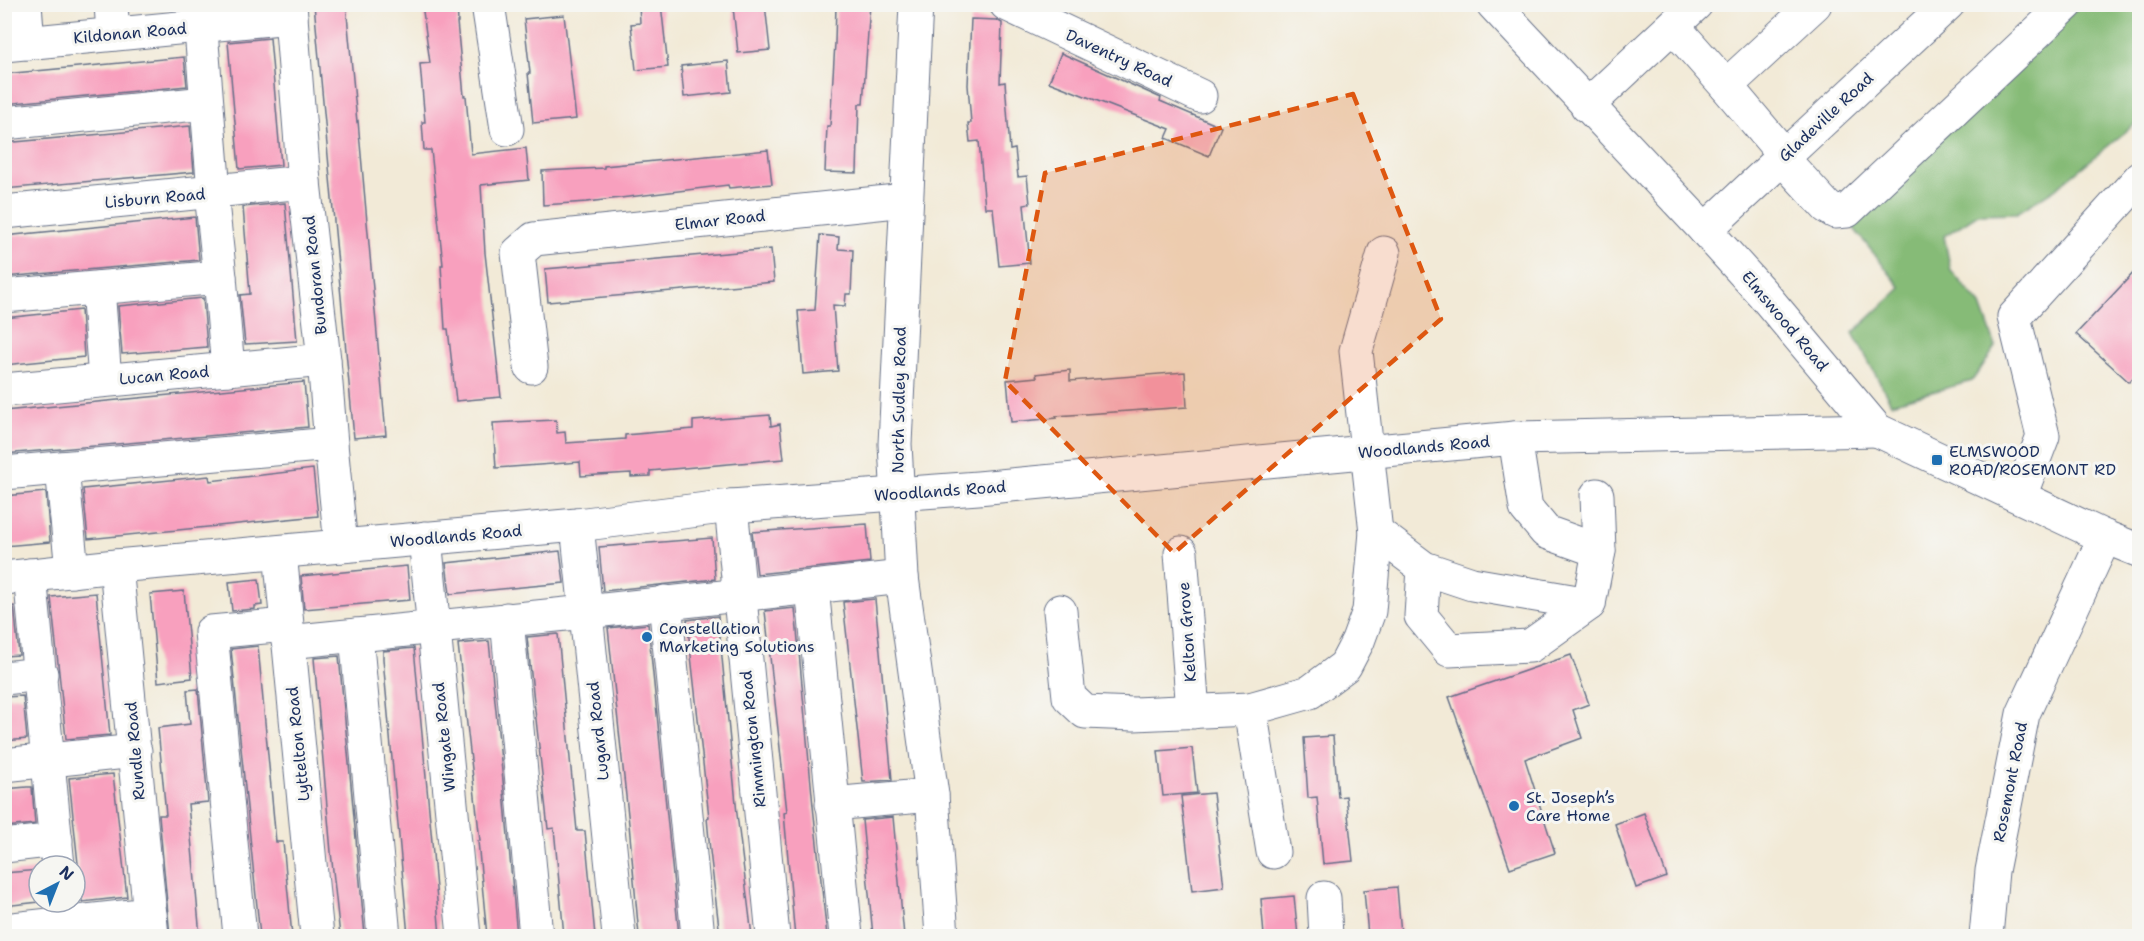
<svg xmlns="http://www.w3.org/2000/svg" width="2144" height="941" viewBox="0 0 2144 941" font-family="'Shantell Sans',sans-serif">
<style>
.forest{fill:#86bb77;stroke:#50756a;stroke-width:1.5}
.building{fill:#f8a0be}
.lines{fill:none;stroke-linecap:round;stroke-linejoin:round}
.minor-casing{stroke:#667088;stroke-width:35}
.minor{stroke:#fff;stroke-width:33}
.marked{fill:#de5710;fill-opacity:0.2;stroke:#de5710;stroke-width:4.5;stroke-dasharray:12 8;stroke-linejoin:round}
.poi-dot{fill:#1f6fb2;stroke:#f6f6f2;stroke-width:2}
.labels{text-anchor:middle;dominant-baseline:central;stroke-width:6;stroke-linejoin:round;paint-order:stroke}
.street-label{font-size:16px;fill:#1b2f5e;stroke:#f6f6f2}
.poi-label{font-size:16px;fill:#1b2f5e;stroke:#f6f6f2;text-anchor:start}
</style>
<rect width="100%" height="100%" fill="#f6f6f2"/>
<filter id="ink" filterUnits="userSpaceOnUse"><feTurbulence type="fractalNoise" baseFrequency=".0167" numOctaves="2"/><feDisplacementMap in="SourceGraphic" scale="12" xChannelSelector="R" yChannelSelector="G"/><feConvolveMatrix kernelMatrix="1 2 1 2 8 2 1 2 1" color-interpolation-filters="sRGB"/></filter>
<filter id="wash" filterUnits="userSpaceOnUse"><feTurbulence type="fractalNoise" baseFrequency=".008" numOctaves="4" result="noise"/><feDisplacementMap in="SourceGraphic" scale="24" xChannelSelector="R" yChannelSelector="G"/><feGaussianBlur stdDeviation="1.35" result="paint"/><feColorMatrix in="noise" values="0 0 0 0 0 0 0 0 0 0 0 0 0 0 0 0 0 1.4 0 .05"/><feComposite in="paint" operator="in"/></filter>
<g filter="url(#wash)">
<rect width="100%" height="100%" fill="#f2ead7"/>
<path class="forest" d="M2081 5H2139V121L2055 189 2017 213 1978 214 1944 236 1951 271 1981 305 1996 347 1972 381 1891 403 1853 333 1901 288 1848 221Z"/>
<g id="blocks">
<g class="building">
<path d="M314 4H346L357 122 358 121 386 435 354 438Z"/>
<path d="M422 4H457L458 22H457L464 96H466L471 154 526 148 529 180 481 185 485 253 501 397 456 401 448 329H445L441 265H443L431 150H424L422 122H425L420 64 430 63Z"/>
<path d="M639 4H661L668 67 636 70 631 24 640 23Z"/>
<path d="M765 4 770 50 738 53 733 7Z"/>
<path d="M836 4H870L863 104H859L857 173 825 172 827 126H830L835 43Z"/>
<path d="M564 15 576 119 533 123 528 73H530L524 19Z"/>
<path d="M971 19 997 20 1002 23 1000 83 1005 82 1010 150 1015 149 1018 177 1027 176 1030 204 1024 205 1030 263 999 266 993 208H985L979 141 970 142 968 123H971L968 85Z"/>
<path d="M270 38 281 165 239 169 228 42Z"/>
<path d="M1061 53 1161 98 1160 101 1221 127 1209 156 1166 138 1170 129 1049 82Z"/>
<path d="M184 57 187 86 4 104V74Z"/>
<path d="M728 61 731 92 684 97 681 66Z"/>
<path d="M190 126 194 172 4 189V143Z"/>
<path d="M768 150 772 184 729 188 728 185 587 202 543 205 542 171 604 168V166Z"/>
<path d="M285 203 297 341 245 344 240 295 250 294 243 207Z"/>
<path d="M195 217 199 260 4 277V236Z"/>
<path d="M820 235 839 237 838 249 853 250 851 294H846L845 306 833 305 838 371 803 374 798 311 815 310Z"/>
<path d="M771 249 774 282 548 302 545 269Z"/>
<path d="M2139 267V371L2129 382 2076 334Z"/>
<path d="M203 298 207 347 122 354 118 306Z"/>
<path d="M81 310 84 357 4 365V318Z"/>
<path d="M1070 370V381L1185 372 1187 407 1056 416 1057 418 1011 422 1007 380 1037 377 1036 374Z"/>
<path d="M304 382 308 427 4 454V411Z"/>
<path d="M770 415 771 426 780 424 784 459 650 471V476L631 477V473L581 476 580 462 496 468 493 423 556 420 557 433 565 432 566 443 625 439V435L693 429V421Z"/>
<path d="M313 469 318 516 88 539 83 489 209 476 210 481Z"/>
<path d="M46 492 50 542 4 546V496Z"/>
<path d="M867 524 870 562 757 574 752 532Z"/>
<path d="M712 538 715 579 603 591 599 547Z"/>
<path d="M560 551 564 583 450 594 446 563Z"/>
<path d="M407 566 410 600 304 609 301 576Z"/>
<path d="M259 579 262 605 255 606V609L232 611 229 582Z"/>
<path d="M184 591 192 678 158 682 150 594Z"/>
<path d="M96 593 110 735 66 739 51 597Z"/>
<path d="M875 599 892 780 863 782 843 602Z"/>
<path d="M14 606 19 655 4 656V607Z"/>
<path d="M795 608 813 806 827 936H795L794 927 784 813 787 812 765 611Z"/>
<path d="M718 616 737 814 752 936H720L710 851 707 818 709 817 687 620Z"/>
<path d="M648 624 679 936H639L629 824 608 628Z"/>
<path d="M558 634 577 831H585L595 936H564L554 828 548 829 527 637Z"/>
<path d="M489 641 503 781 517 936H487L478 841H480L458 644Z"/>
<path d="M258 646 276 842H283L292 936H260L231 649Z"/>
<path d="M414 648 432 842 440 936H408L383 659V651Z"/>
<path d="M1571 655 1589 704 1573 710 1582 738 1525 759 1555 853 1510 868 1449 697Z"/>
<path d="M339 656 365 936H340L331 852 314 658Z"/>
<path d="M198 689 208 802 188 804 200 936H170L159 815H166L158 728 190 724 187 690Z"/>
<path d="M23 696 27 739 4 741V697Z"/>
<path d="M1333 736 1338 797 1346 796 1353 861 1323 864 1317 797 1308 798 1304 738Z"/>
<path d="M1192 748 1197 793 1163 796 1158 751Z"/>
<path d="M113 774 127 897 82 902 69 778Z"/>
<path d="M27 787H32L35 824 4 827V789Z"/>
<path d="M1213 793 1224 887 1192 891 1181 796Z"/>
<path d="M1644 813 1667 877 1636 888 1615 824Z"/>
<path d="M893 817 904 936H873L862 820Z"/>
<path d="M39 870V902L4 906V873Z"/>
<path d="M1397 887 1401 934 1368 936 1364 890Z"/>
<path d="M1294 896 1298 936H1264L1261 899Z"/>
</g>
</g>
</g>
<g filter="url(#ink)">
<use href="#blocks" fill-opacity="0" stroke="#667088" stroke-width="1.5"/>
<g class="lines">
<defs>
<g id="minor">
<path d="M25 4 28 43"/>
<path d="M111 4 113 34"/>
<path d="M290 4 304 182 324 360 331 444 341 546"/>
<path d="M488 4 507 129"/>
<path d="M916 4 895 444 902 577 932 795 942 936"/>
<path d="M1006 4 1200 96"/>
<path d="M1493 4 1705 230 1763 294 1877 430 2105 537 2140 551"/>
<path d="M199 6 214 192"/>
<path d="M1673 26 1726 86 1815 4"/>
<path d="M4 45 291 17"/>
<path d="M1726 86 1785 156"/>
<path d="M1587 106 1696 4"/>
<path d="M4 123 206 103"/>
<path d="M1782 158 1827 207 1835 212 1847 211 2067 4"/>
<path d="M211 193 220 277"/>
<path d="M4 212 304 182"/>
<path d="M1705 230 1948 4"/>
<path d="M98 288 105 380"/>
<path d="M4 296 220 277 228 369"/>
<path d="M531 367 518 253 534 239 906 200"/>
<path d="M4 390 324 360"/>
<path d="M1515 438 1526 508 1546 532 1599 551"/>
<path d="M62 468 72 571"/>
<path d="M4 473 331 444"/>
<path d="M2020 496 2043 436 2014 317 2140 178"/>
<path d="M731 506 773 936"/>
<path d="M577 525 619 936"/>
<path d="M1376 532 1424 568 1472 584 1589 604 1599 551 1597 495"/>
<path d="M425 538 464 936"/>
<path d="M280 552 317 936"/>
<path d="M1181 553 1193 712"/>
<path d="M116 566 152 936"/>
<path d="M1424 568 1421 616 1449 650 1530 646 1589 604"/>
<path d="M30 575 58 866"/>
<path d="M4 578 116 566 577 525 731 506 978 488 1515 438 1877 430"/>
<path d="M812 587 846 936"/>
<path d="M665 602 698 936"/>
<path d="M1060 611 1069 697 1085 712 1134 714 1250 709 1310 692 1345 666 1358 641 1369 611 1376 532 1356 351 1384 253"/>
<path d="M507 619 536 936"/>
<path d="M356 635 384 936"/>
<path d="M288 642 586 612 902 577"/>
<path d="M4 678 41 674"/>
<path d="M1250 709 1273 852"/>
<path d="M4 765 135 751"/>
<path d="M832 804 932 795"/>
<path d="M4 846 56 840"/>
<path d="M1324 898 1326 936"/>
<path d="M4 930 150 914"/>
<path d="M240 936 211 632 286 625"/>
<path d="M1986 936 1992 871 2023 714 2105 537"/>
</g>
</defs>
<use href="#minor" class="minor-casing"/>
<use href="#minor" class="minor"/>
</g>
</g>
<path class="marked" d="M1353 94 1441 319 1174 553 1005 381 1045 173Z"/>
<g class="poi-dot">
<rect x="1931" y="454" width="12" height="12" rx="3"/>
<circle cx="647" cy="637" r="6"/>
<circle cx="1514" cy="806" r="6"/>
</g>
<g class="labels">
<g class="street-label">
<text transform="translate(130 33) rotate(-5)">Kildonan Road</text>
<text transform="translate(1119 58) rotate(25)">Daventry Road</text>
<text transform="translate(1826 117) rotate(-43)">Gladeville Road</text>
<text transform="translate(155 198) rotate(-5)">Lisburn Road</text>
<text transform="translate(720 220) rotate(-6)">Elmar Road</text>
<text transform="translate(315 275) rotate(-96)">Bundoran Road</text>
<text transform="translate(1785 321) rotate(50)">Elmswood Road</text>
<text transform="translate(164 375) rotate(-5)">Lucan Road</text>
<text transform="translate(899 400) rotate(-89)">North Sudley Road</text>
<text transform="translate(1424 447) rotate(-5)">Woodlands Road</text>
<text transform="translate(940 491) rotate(-4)">Woodlands Road</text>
<text transform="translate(456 536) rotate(-5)">Woodlands Road</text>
<text transform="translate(1187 632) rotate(-94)">Kelton Grove</text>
<text transform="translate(598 731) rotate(-96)">Lugard Road</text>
<text transform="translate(444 737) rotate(-96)">Wingate Road</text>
<text transform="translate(753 739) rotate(-96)">Rimmington Road</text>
<text transform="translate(298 744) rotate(-96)">Lyttelton Road</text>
<text transform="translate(135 751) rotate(-95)">Rundle Road</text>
<text transform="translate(2010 782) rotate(-79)">Rosemont Road</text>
</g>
<g class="poi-label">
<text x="1949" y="451">ELMSWOOD<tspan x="1949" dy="18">ROAD/ROSEMONT RD</tspan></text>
<text x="659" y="628">Constellation<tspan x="659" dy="18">Marketing Solutions</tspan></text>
<text x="1526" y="797">St. Joseph’s<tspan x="1526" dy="18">Care Home</tspan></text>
</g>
</g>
<rect width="2144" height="941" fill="none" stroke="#f6f6f2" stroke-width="24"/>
<g transform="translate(57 884) rotate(42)"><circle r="28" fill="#f6f6f2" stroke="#9ea6b7" stroke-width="1.5"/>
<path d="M0-4.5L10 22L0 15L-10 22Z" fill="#1f6fb2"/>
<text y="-9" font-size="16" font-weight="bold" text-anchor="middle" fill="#1b2f5e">N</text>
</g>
</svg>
